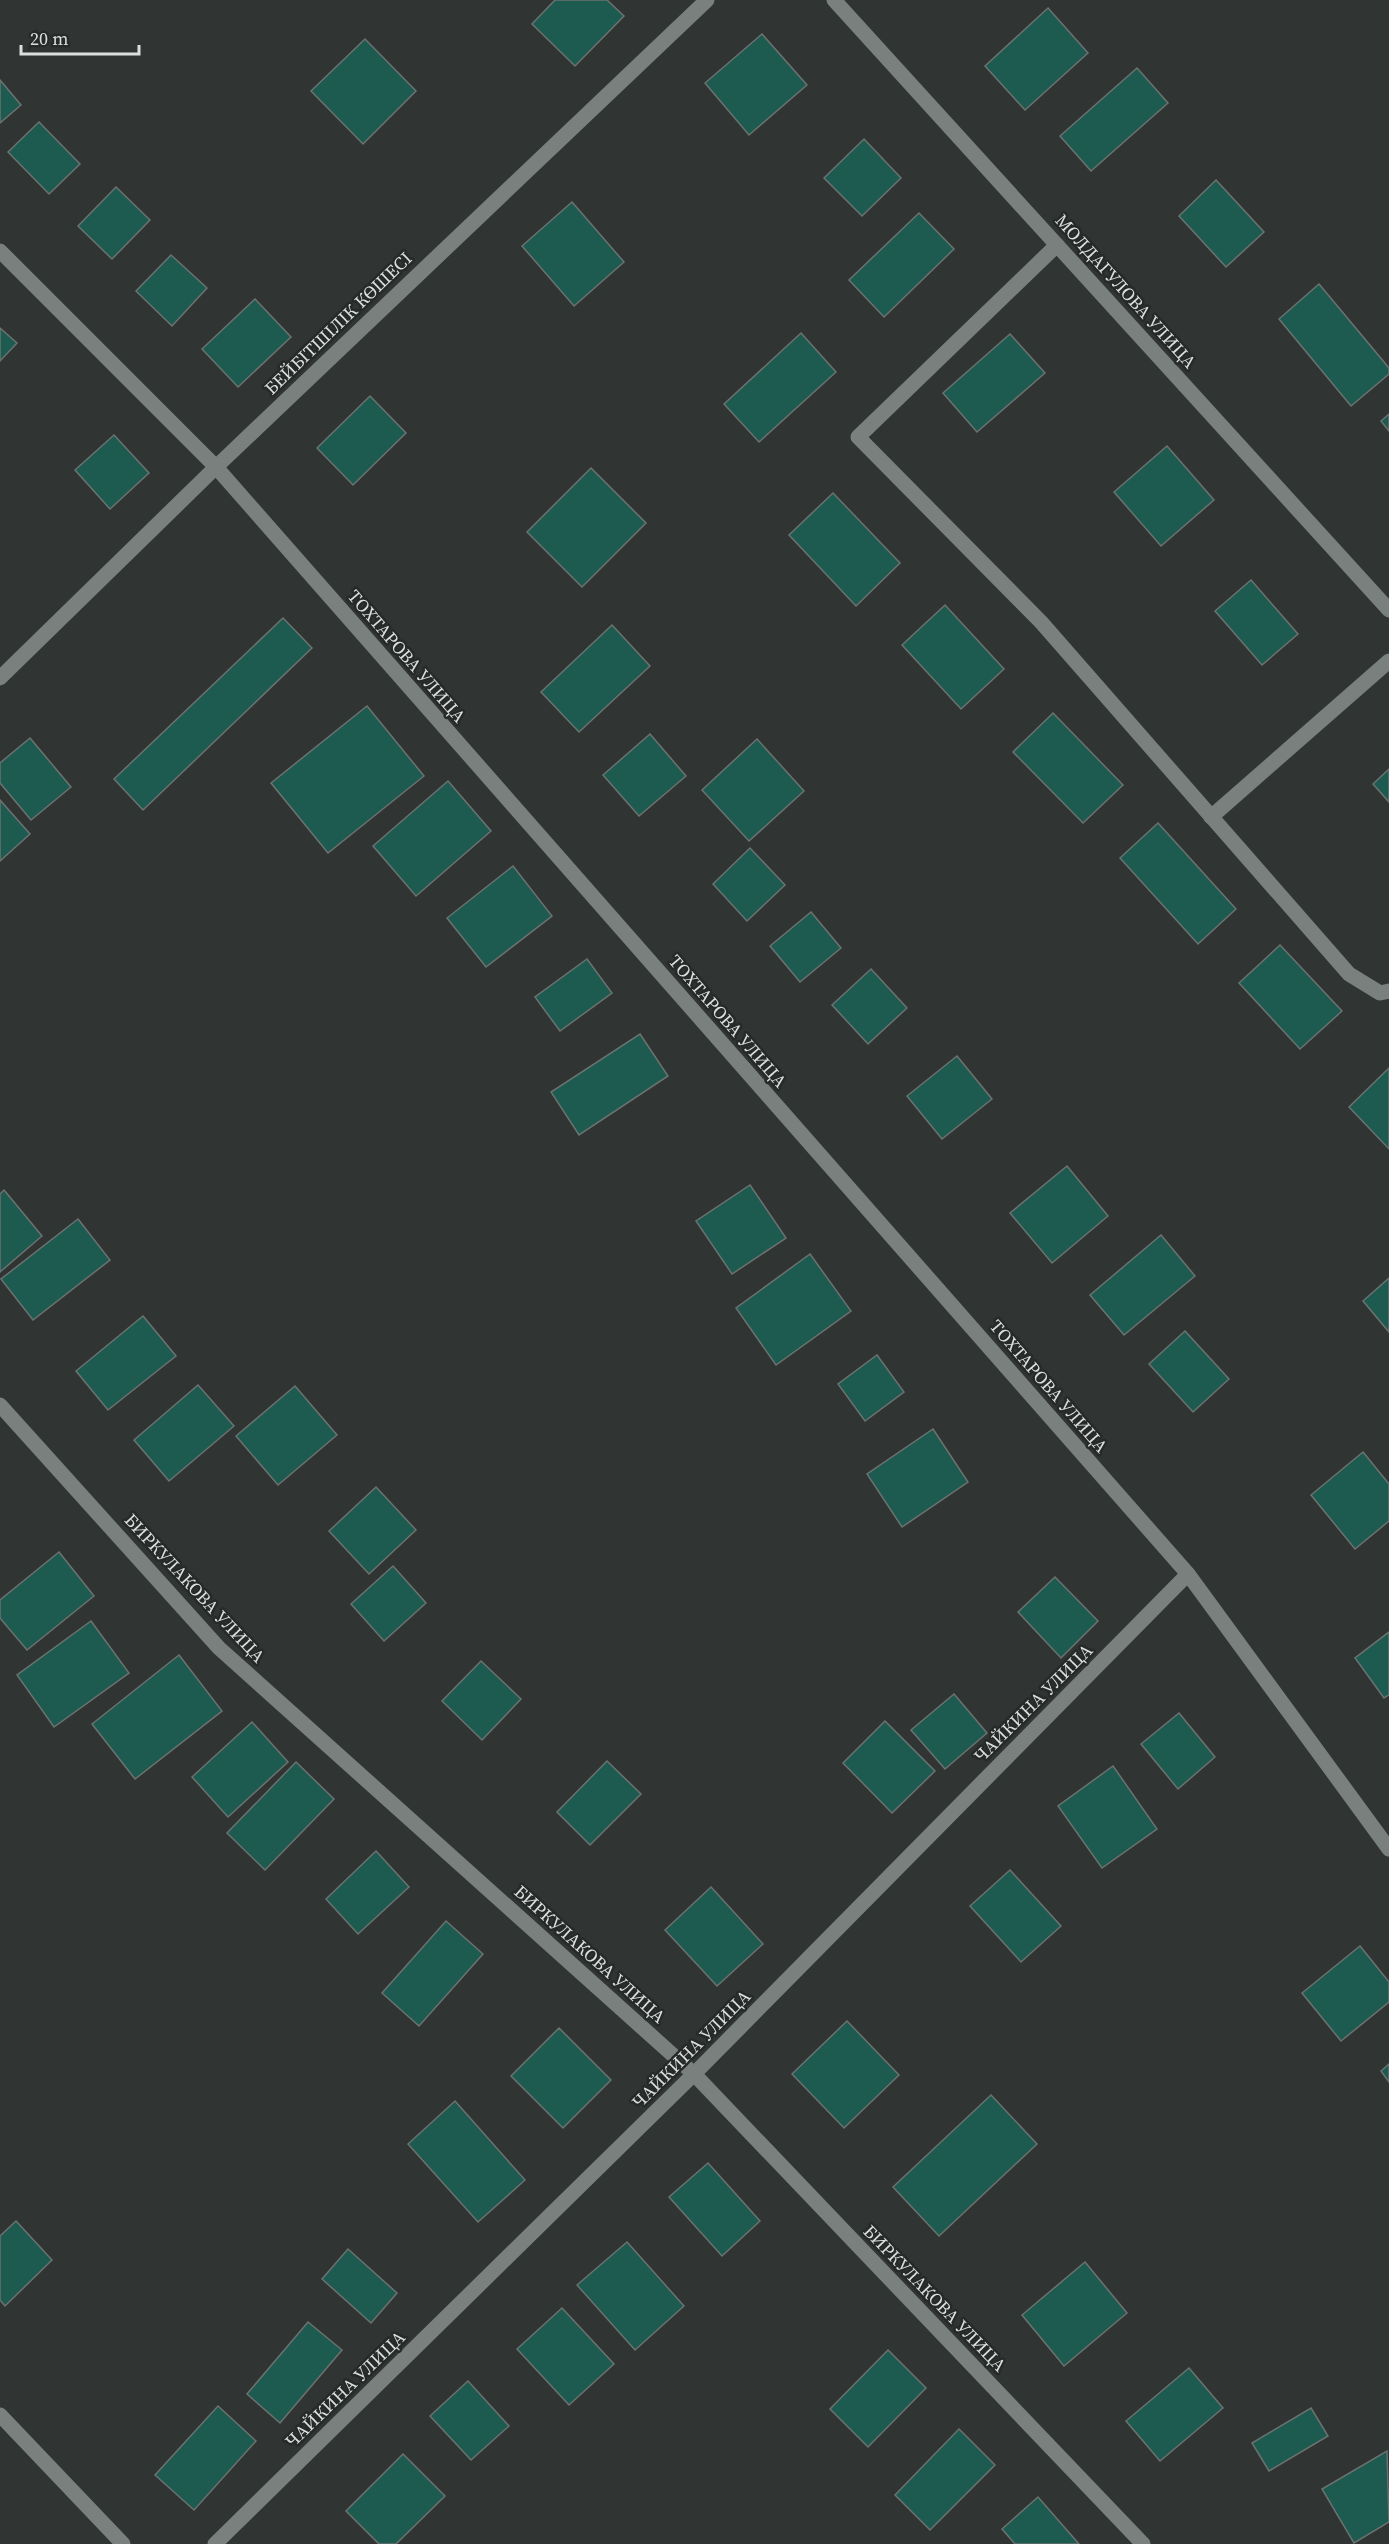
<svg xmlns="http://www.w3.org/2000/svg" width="1389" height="2544" viewBox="0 0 1389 2544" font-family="'Source Serif 4',serif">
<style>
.building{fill:#1d5a50;stroke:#6c7270;stroke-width:1.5}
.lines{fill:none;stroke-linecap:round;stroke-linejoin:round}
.street{stroke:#7a807e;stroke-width:15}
.secondary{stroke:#7a807e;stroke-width:15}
.labels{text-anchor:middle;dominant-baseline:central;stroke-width:5;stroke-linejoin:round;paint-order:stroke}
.street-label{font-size:18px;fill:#dcdfde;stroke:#262a29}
</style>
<rect width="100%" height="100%" fill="#303433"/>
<g class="building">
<path d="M555 0H607L624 16 575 66 532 24Z"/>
<path d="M1048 8 1088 53 1025 110 985 66Z"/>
<path d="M762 34 807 85 749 135 705 83Z"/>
<path d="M365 39 416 91 363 144 311 91Z"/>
<path d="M1137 68 1168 103 1091 171 1060 136Z"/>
<path d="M0 80 21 105 0 123Z"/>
<path d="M39 122 80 164 49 194 8 152Z"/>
<path d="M864 139 901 178 862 216 824 178Z"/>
<path d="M1216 180 1264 232 1226 267 1179 216Z"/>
<path d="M116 187 150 220 112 259 78 226Z"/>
<path d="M572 202 624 262 574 306 522 246Z"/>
<path d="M919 213 954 249 884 317 849 280Z"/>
<path d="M171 255 207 288 172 326 136 291Z"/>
<path d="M1319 284 1389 368V374L1351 406 1279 319Z"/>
<path d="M255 299 291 337 238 387 202 349Z"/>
<path d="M0 328 17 343 0 361Z"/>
<path d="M801 333 836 372 759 442 724 404Z"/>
<path d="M1010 334 1045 373 977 432 943 393Z"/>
<path d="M370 396 406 433 353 485 317 448Z"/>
<path d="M1389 414V431L1381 421Z"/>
<path d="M114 435 149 473 110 509 75 470Z"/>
<path d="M1167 446 1214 500 1161 546 1114 492Z"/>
<path d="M591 468 646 523 582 587 527 532Z"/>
<path d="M833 493 900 563 856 606 789 535Z"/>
<path d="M1251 580 1298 634 1262 665 1215 611Z"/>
<path d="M945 605 1004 669 961 709 902 645Z"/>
<path d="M283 618 312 648 143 810 114 779Z"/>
<path d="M612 625 650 666 579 732 541 692Z"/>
<path d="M367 706 424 776 328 853 271 783Z"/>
<path d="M1053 713 1123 785 1083 823 1013 752Z"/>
<path d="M650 734 686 776 639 816 603 775Z"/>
<path d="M30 738 71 787 31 820 0 783V763Z"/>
<path d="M757 739 804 791 749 841 702 790Z"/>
<path d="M1389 769V802L1373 784Z"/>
<path d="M448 781 491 831 416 896 373 846Z"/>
<path d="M0 800 30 834 0 861Z"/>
<path d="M1158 823 1236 909 1198 944 1120 858Z"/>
<path d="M750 848 785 885 747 921 713 884Z"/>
<path d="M513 866 552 916 486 967 447 918Z"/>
<path d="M811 912 841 948 800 982 770 946Z"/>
<path d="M1280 945 1342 1011 1300 1049 1239 983Z"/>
<path d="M587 959 612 993 560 1031 535 997Z"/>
<path d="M871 969 907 1008 868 1044 832 1005Z"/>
<path d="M640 1034 668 1076 579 1135 551 1092Z"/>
<path d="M957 1056 992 1099 942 1139 907 1096Z"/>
<path d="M1389 1068V1149L1349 1107Z"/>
<path d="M1067 1166 1108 1216 1052 1263 1010 1213Z"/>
<path d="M750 1185 786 1238 732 1274 696 1221Z"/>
<path d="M4 1190 42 1236 0 1272V1194Z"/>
<path d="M78 1219 110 1260 33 1320 1 1279Z"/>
<path d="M1161 1235 1195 1276 1124 1335 1090 1295Z"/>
<path d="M810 1254 851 1311 776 1365 736 1308Z"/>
<path d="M1389 1278V1332L1363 1301Z"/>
<path d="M143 1316 176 1356 108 1410 76 1371Z"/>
<path d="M1185 1331 1229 1379 1193 1412 1149 1364Z"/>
<path d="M877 1355 904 1392 865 1421 838 1384Z"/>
<path d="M198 1385 234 1426 169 1481 134 1440Z"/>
<path d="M295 1386 337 1435 278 1485 236 1436Z"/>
<path d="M933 1429 968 1482 902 1527 867 1474Z"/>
<path d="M1363 1452 1389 1484V1521L1355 1549 1311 1495Z"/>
<path d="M376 1487 416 1530 369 1574 329 1531Z"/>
<path d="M59 1552 94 1596 27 1650 0 1618V1600Z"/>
<path d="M393 1566 426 1603 384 1641 351 1604Z"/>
<path d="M1055 1577 1098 1621 1061 1658 1018 1612Z"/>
<path d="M91 1621 129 1673 54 1727 17 1675Z"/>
<path d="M1389 1632V1695L1384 1698 1355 1658Z"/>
<path d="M179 1655 222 1711 135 1779 92 1724Z"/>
<path d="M481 1661 521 1699 482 1740 442 1701Z"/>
<path d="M954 1694 987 1733 945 1769 911 1730Z"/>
<path d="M1179 1713 1215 1757 1178 1789 1141 1744Z"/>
<path d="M885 1721 935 1771 892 1813 843 1763Z"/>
<path d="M252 1722 288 1762 228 1817 192 1777Z"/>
<path d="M607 1761 641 1794 590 1845 557 1812Z"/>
<path d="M296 1762 334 1799 265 1870 227 1833Z"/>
<path d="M1113 1766 1157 1829 1102 1868 1058 1806Z"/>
<path d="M376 1851 409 1887 358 1934 326 1899Z"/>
<path d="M1010 1870 1061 1926 1021 1962 970 1906Z"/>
<path d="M711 1887 763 1944 717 1986 665 1930Z"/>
<path d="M446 1921 483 1954 419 2026 382 1993Z"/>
<path d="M1360 1946 1389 1982V2002L1341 2041 1302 1993Z"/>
<path d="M847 2021 899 2075 844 2128 792 2074Z"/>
<path d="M559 2028 611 2080 563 2128 511 2076Z"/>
<path d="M1389 2064V2082L1381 2071Z"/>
<path d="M991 2095 1037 2144 939 2236 893 2187Z"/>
<path d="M455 2101 525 2180 478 2222 408 2144Z"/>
<path d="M708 2163 760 2221 722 2256 669 2197Z"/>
<path d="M16 2221 52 2260 5 2306 0 2300V2236Z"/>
<path d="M627 2242 684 2306 635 2350 577 2285Z"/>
<path d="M348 2249 397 2293 371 2323 322 2279Z"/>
<path d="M1085 2262 1127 2313 1064 2366 1022 2315Z"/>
<path d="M562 2308 614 2364 569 2405 517 2349Z"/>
<path d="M308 2322 342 2350 280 2423 247 2394Z"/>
<path d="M888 2350 926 2388 868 2447 830 2409Z"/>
<path d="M1189 2368 1223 2408 1160 2461 1126 2421Z"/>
<path d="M468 2381 509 2426 471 2460 430 2416Z"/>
<path d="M218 2406 256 2441 194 2510 155 2475Z"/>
<path d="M1311 2408 1328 2436 1269 2471 1252 2443Z"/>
<path d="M959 2429 995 2465 930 2530 895 2495Z"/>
<path d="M1387 2451 1389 2522 1354 2543 1322 2489Z"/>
<path d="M403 2454 445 2496 396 2544H379L346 2511Z"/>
<path d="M1038 2497 1079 2544H1015L1002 2529Z"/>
</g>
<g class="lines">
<g class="street">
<path d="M834 0 1389 610"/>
<path d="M1057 245 858 437 1041 622 1349 974 1380 993 1389 991"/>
<path d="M0 251 216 467 1188 1574 1389 1849"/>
<path d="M1211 817 1389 661"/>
<path d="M0 1405 219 1648 694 2074 1143 2544"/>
<path d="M0 2415 123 2544"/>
<path d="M215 2544 694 2074 1188 1574"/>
</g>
<path class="secondary" d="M0 678 216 467 707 0"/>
</g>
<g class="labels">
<g class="street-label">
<text transform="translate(1126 291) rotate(48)">МОЛДАГУЛОВА УЛИЦА</text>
<text transform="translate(338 323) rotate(-44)">БЕЙБІТШІЛІК КӨШЕСІ</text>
<text transform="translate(407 656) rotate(49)">ТОХТАРОВА УЛИЦА</text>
<text transform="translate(728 1021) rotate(49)">ТОХТАРОВА УЛИЦА</text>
<text transform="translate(1049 1386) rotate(49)">ТОХТАРОВА УЛИЦА</text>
<text transform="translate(195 1588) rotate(47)">БИРКУЛАКОВА УЛИЦА</text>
<text transform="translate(1033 1703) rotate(-45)">ЧАЙКИНА УЛИЦА</text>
<text transform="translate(590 1954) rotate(42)">БИРКУЛАКОВА УЛИЦА</text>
<text transform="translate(691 2049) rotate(-45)">ЧАЙКИНА УЛИЦА</text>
<text transform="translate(935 2298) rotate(46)">БИРКУЛАКОВА УЛИЦА</text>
<text transform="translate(345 2389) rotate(-44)">ЧАЙКИНА УЛИЦА</text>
</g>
</g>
<path d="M21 45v9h118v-9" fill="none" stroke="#dcdfde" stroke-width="3"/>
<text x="30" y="45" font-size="18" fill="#dcdfde" stroke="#262a29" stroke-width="4.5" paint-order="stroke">20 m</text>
</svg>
